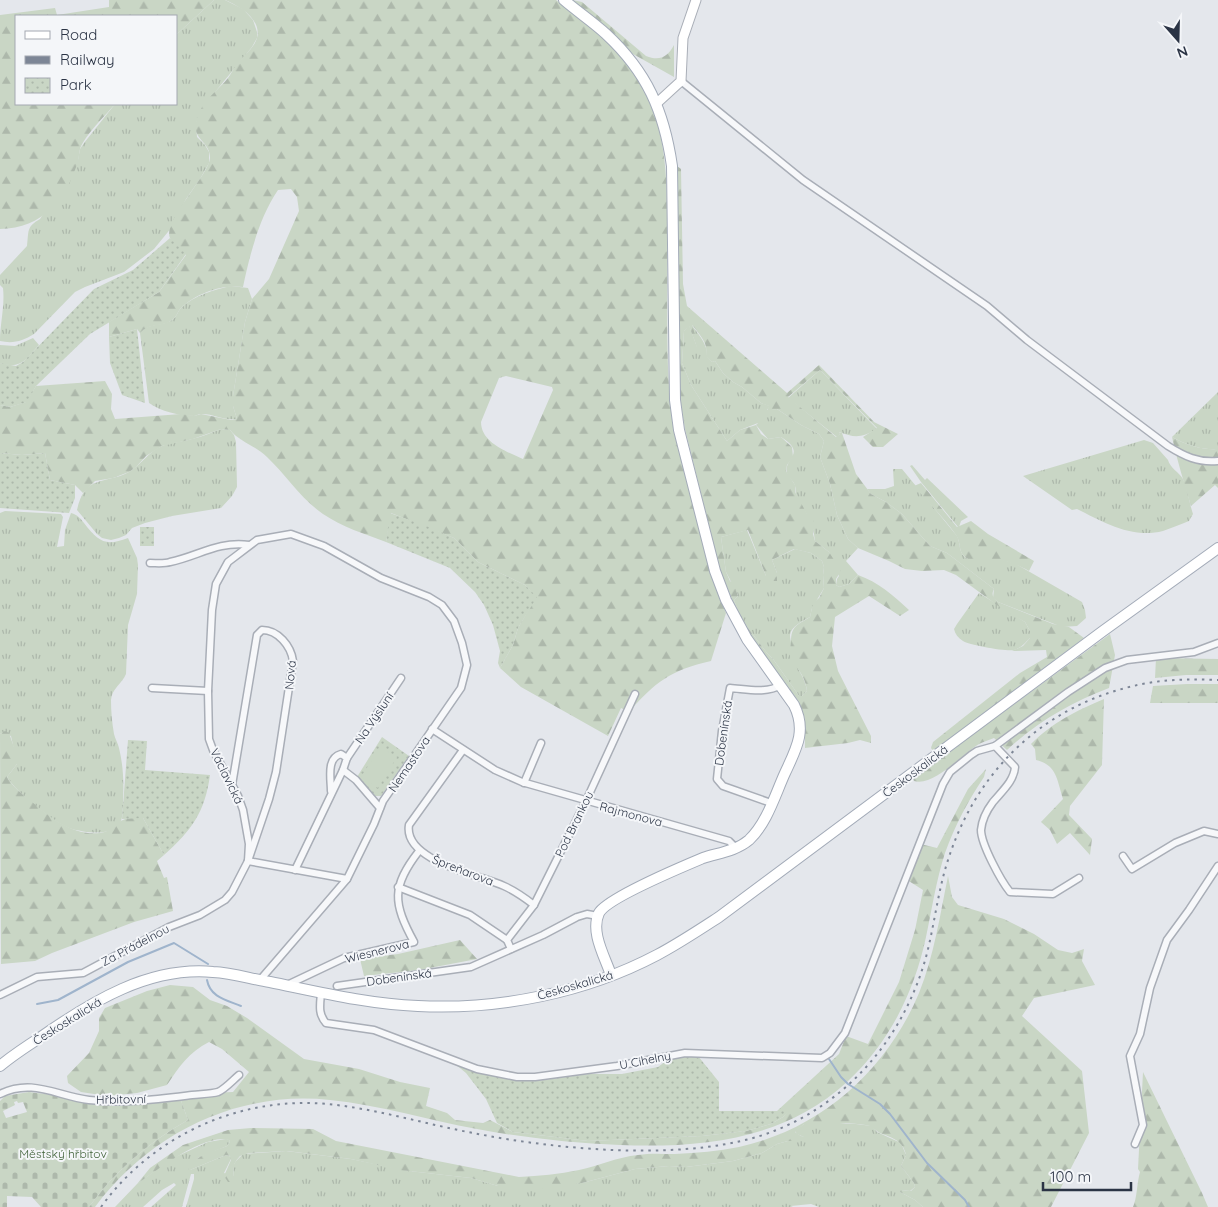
<svg xmlns="http://www.w3.org/2000/svg" width="1218" height="1207" viewBox="0 0 1218 1207" font-family="Quicksand,sans-serif">
<style>
.grass{fill:url(#grass-tufts)}
.forest{fill:url(#forest-firs);fill-rule:evenodd}
.cemetery{fill:url(#cemetery-stones);fill-rule:evenodd}
.park{fill:url(#park-dots)}
.pitch{fill:#c9d6c5}
.lines{fill:none;stroke-linecap:round;stroke-linejoin:round}
.stream{stroke:#9fb4cc;stroke-width:2}
.street-casing{stroke:#a9aeb7;stroke-width:9}
.secondary-casing{stroke:#a9aeb7;stroke-width:11}
.primary-casing{stroke:#a3abb8;stroke-width:12}
.street{stroke:#f7f8fa;stroke-width:6}
.secondary{stroke:#fff;stroke-width:9}
.primary{stroke:#fff;stroke-width:10}
.rail{stroke:#7d8696;stroke-width:2;stroke-dasharray:2.5 5;stroke-linecap:butt}
.labels{text-anchor:middle;dominant-baseline:central;stroke-width:4;stroke-linejoin:round;paint-order:stroke}
.street-label{font-size:12px;fill:#2b3445;stroke:#f4f6f9}
.park-label{font-size:12px;fill:#3f6138;stroke:#f4f6f9}
</style>
<defs>
<pattern id="grass-tufts" width="24" height="20" patternUnits="userSpaceOnUse" patternTransform="scale(1.25)"><rect width="24" height="20" fill="#c9d6c5"/><path d="M3 7l-1-3M5 7V3M7 7l1-3M15 17l-1-3M17 17v-4M19 17l1-3" fill="none" stroke="#adb8ab"/></pattern>
<pattern id="forest-firs" width="22" height="20" patternUnits="userSpaceOnUse" patternTransform="scale(1.25)"><rect width="22" height="20" fill="#c9d6c5"/><path d="M5 1l3.5 6h-7zM16 11l3.5 6h-7z" fill="#adb8ab"/></pattern>
<pattern id="cemetery-stones" width="16" height="16" patternUnits="userSpaceOnUse" patternTransform="scale(1.25)"><rect width="16" height="16" fill="#c9d6c5"/><path d="M2 7V4a2 2 0 0 1 4 0v3zM10 15v-3a2 2 0 0 1 4 0v3z" fill="#adb8ab"/></pattern>
<pattern id="park-dots" width="8" height="8" patternUnits="userSpaceOnUse" patternTransform="scale(1.25)"><rect width="8" height="8" fill="#c9d6c5"/><path d="M2 2h.1M6 6h.1" fill="none" stroke="#adb8ab" stroke-width="1.8" stroke-linecap="round"/></pattern>
</defs>
<rect width="100%" height="100%" fill="#e4e7ec"/>
<g class="grass">
<path d="M214 0H225L243 9 253 20 257 32V38L252 47 202 108 196 123 197 137 205 145 209 152V163L200 179 186 199 172 227 154 249 124 272 85 287 75 292 34 334C23 341 13 344 0 341 0 323 5 306 3 288L0 285V275L27 246C29 231 26 227 40 219L78 160 80 149 84 143 115 104H176V35Z"/>
<path d="M231 286 248 288 252 299 245 322 233 396V406L237 419C225 421 214 414 202 414 198 414 198 415 194 416 180 416 160 411 149 403L140 333C149 322 161 327 172 320 176 318 178 311 181 308 194 295 214 290 231 286Z"/>
<path d="M691 324C695 330 704 340 706 348 707 355 706 357 712 362L715 361 723 373 733 382 742 387 761 403 770 406 767 410 777 409 801 425 819 434 824 441 820 457 830 484 837 515 848 539 858 548 846 561 858 575 849 584 839 587 836 585 837 579 839 576 829 552 815 541C814 536 814 531 812 526 808 514 800 505 796 494 795 491 796 489 795 486 794 481 788 478 787 473 783 458 808 454 781 437L768 439 756 425 758 423 740 430 727 441 691 385 682 363 684 331 689 325 697 347Z"/>
<path d="M33 338 39 345C26 359 21 370 0 363V345L15 346Z"/>
<path d="M820 370 877 429C861 438 855 438 839 432L840 434 837 437 788 398Z"/>
<path d="M1218 392V449C1202 450 1186 445 1172 437Z"/>
<path d="M221 429 230 430 234 435 236 442 237 487 232 496 221 508 172 516 145 523 132 528 126 535 119 538 111 540 102 538 97 534 77 510C85 474 104 485 129 472 141 465 148 452 162 446 171 442 182 442 192 439 202 437 212 432 221 429Z"/>
<path d="M1144 440 1153 443 1168 460C1170 468 1179 472 1183 479 1188 490 1189 502 1193 514L1189 521C1181 524 1172 528 1163 531 1132 539 1103 522 1077 509L1072 510 1023 476Z"/>
<path d="M912 465 925 480 927 478 968 517 961 521 959 527H958L921 482 910 466Z"/>
<path d="M893 469H902L957 536C961 544 958 554 968 559H1000L1016 564 1082 602 1085 610 1086 618 1077 626 1062 627 998 602 993 598 994 589 947 553 930 546 902 514 886 502 871 494 867 489H885L894 486Z"/>
<path d="M5 511 61 514 63 517 57 547 64 546 65 530 71 513C78 515 80 518 84 523 98 541 105 547 128 538L137 558 138 565 137 594 128 625 126 674C122 684 112 688 111 700 111 711 112 723 114 734 115 739 118 743 119 748 123 764 124 782 123 798 123 804 123 811 122 817 118 838 87 833 72 829 55 824 16 792 7 777L17 764 11 736 2 733 0 734V513Z"/>
<path d="M747 530 766 576 777 573 772 560 795 549 811 553 822 561 824 567 823 575 824 588 812 608 810 617C803 621 791 626 790 635 790 638 791 641 791 643 789 662 805 673 807 691L802 696H799L797 693 773 659 767 653 748 628 739 614 734 600 738 596 737 593 726 572 721 537Z"/>
<path d="M979 593 1025 622 1030 631V638C1025 643 1021 648 1014 650 1008 652 969 645 963 641 958 638 955 634 954 629L957 624Z"/>
<path d="M804 1124H856L872 1126 877 1132 901 1143 906 1155 901 1166 914 1183 915 1187 910 1191 902 1190 900 1192 915 1200 923 1207H819L811 1204 791 1206 793 1207H186L194 1179V1174H191L182 1207H151L176 1185 174 1183 162 1190 143 1207H115L137 1184 171 1159 208 1142 226 1139 229 1140 230 1142 227 1146 198 1158 190 1170 226 1155 232 1157 224 1173 234 1176 233 1166 236 1161 243 1154 286 1151 351 1159 409 1171 471 1178 498 1186 582 1183 635 1169 669 1166 686 1167 733 1161 762 1153 777 1144 788 1141H813L797 1134 795 1131Z"/>
</g>
<g class="forest">
<path d="M109 0H214L176 35V16H16V104H115C105 116 85 135 80 149 79 153 79 157 78 161 66 200 43 228 0 229V15L55 8 57 15 109 7Z"/>
<path d="M225 0H556C582 21 612 42 631 69 670 123 667 181 667 244 668 302 665 362 672 419L710 573 726 613 711 661C671 670 655 682 629 712L621 708 608 736 521 687 500 668 513 645 518 628 536 597 525 585 478 562 454 538 391 513 386 542C365 534 342 527 323 514 301 499 286 475 267 457 256 446 240 442 230 430L221 429 193 439 162 446 146 456 136 467 129 472 113 478 95 481 83 493 75 485 50 480 45 453 22 455 0 453V405L10 407 26 402 36 386 105 381 112 394 111 409 115 419 181 414 194 416 201 414 231 420 237 419 233 406V396L245 322 252 299 269 279 299 211 297 197 291 189 278 190C259 218 250 254 243 287 223 284 196 293 181 308 178 311 176 318 172 320 162 328 150 322 140 333L137 329 109 337V322L159 292 186 255C182 250 173 244 170 238 162 222 209 175 210 158 210 139 187 140 199 113 204 100 219 89 228 78 232 73 234 67 239 62 245 54 254 48 257 38 262 19 239 6 225 0ZM506 376 552 387 553 390 523 459C508 452 481 443 481 422L499 378Z"/>
<path d="M572 0 582 2 646 56C659 61 667 58 674 45V77L633 54 608 29Z"/>
<path d="M677 166 681 169 683 284 687 306 787 393 819 365 874 422 898 434 883 447H873L863 437 877 428 820 370 788 397 836 437 840 434 837 432 842 433 856 474 871 494 886 502 902 514 930 546 947 553 994 589C991 595 993 598 998 602L1053 624 1069 627 1084 638 933 751 931 748 933 742 1020 673 1047 657 1046 650 1012 651 1023 646 1030 638V631L1025 622 1005 611 956 575 944 570 922 571 905 569 889 561 858 548 848 539 837 515 830 484 820 457 824 441 819 434 801 425 777 409 767 411 769 406 761 403 742 387 733 382 723 373 715 361 712 362C704 356 707 355 706 347 705 340 696 330 692 325L699 347H697L689 326 684 331 682 363 691 385 727 441 740 430 756 425 761 434 768 439 781 437 792 447 793 457 787 465 786 471 795 485V492L807 514H811L814 523 813 534 815 541 829 552 841 571 836 579V585L839 587 849 584 858 575C878 582 893 595 909 610L900 616 869 596 835 617 832 646 838 671 871 736V743L860 740 848 743 805 748V720L799 702 751 636 736 609 720 570 685 429 680 399ZM748 530 766 576 772 581H777V573L772 560 794 549 811 553 822 561 824 567 823 575 824 588 819 598 813 603 810 617C797 625 791 626 791 642 790 650 789 655 791 663 800 668 806 681 807 691L802 696H799L797 693 773 659 767 653 748 628 739 614 734 600 738 596 736 590 737 585 730 581 726 572 721 537Z"/>
<path d="M1172 437C1186 445 1202 450 1218 449V488L1215 485 1191 506C1184 483 1177 460 1172 437Z"/>
<path d="M921 483 957 527 971 521 988 534 1034 561 1029 571C1004 558 996 559 968 559 957 553 962 544 956 535 944 518 928 502 914 486Z"/>
<path d="M1110 634 1115 655 1109 688C1070 703 1037 722 1007 750L994 738C989 740 983 742 979 744 962 754 934 787 914 781L913 778Z"/>
<path d="M1156 658 1218 659V675H1186L1155 678Z"/>
<path d="M1187 684H1218V703H1150L1153 686Z"/>
<path d="M1104 699 1102 765 1070 806 1069 815 1092 839 1090 855 1070 833 1057 844 1050 830 1041 822 1063 799C1057 780 1057 765 1036 760L1035 749 1031 744C1053 722 1076 711 1104 699Z"/>
<path d="M5 731 9 733 17 756V764L7 777C13 787 22 794 32 802 51 818 73 836 100 833 114 831 115 823 123 820 129 817 137 818 143 818L164 855 157 861 164 878 167 877 173 911 134 922 52 953 35 961 1 964 0 734Z"/>
<path d="M986 769 984 777C968 801 955 825 945 853 936 881 932 909 926 937 914 993 889 1043 847 1082 783 1140 703 1148 620 1145 572 1143 524 1138 477 1129 428 1120 380 1105 330 1100 238 1090 150 1133 95 1207H89C115 1171 149 1142 188 1120L180 1098 208 1093 233 1092 249 1072 222 1049 209 1042C189 1052 179 1067 167 1085L137 1093 107 1096 81 1092 68 1083 67 1076 89 1053 99 1031V1018L105 1008 147 991 170 985 193 987 210 1000 227 1006 247 1018 304 1059 359 1069 400 1082 430 1088 426 1106 447 1113 455 1120 483 1123 490 1120 513 1132 588 1141 702 1136 746 1131 771 1124 783 1117 789 1111H777L839 1054 846 1036 868 1044 899 982 915 930 923 890 904 878 916 843 937 848 968 789Z"/>
<path d="M948 876 952 897 958 905 1004 919 1034 934 1058 950 1072 953 1084 949 1082 961 1095 985 1034 998 1022 1016 1082 1071 1089 1133 1051 1207H923L915 1200 900 1192 901 1190 911 1191 915 1187 914 1183 901 1166 906 1155C903 1140 892 1138 880 1133 876 1131 873 1127 870 1126 857 1123 838 1122 827 1128L804 1124 795 1132 801 1136 814 1139V1141H788L777 1144 762 1153 733 1161 686 1167 669 1166 635 1169 582 1183 540 1189 498 1186 471 1178 400 1170 351 1159 287 1151 249 1153 240 1156C229 1168 236 1171 233 1182H228L224 1176 231 1160 230 1156 226 1155 190 1170 188 1169C194 1156 214 1151 227 1146L230 1142 229 1140C204 1133 157 1170 137 1184L150 1168 183 1145 228 1130 251 1128 313 1129 336 1141 519 1177C539 1176 559 1174 579 1170 599 1166 617 1157 638 1155 650 1153 663 1154 675 1154 697 1153 718 1151 739 1147 821 1129 887 1070 919 993 934 956 940 915 948 876Z"/>
<path d="M460 940 477 959 419 970 364 976 360 959 398 954Z"/>
<path d="M1143 1072 1202 1193 1208 1207H1133C1137 1199 1137 1182 1140 1172L1138 1169Z"/>
</g>
<path class="cemetery" d="M29 1092 60 1096 75 1101 99 1103 180 1098 188 1120C149 1142 115 1171 89 1207H41L32 1197 7 1196V1207H0V1101L5 1096ZM17 1101 18 1103 23 1102 27 1112 6 1118 3 1111 15 1105 14 1102Z"/>
<g class="park">
<path d="M170 238 186 254 159 292 90 334 36 386 27 402 10 407 0 405V363L16 366 23 362 94 289 133 270Z"/>
<path d="M137 329 145 403 122 395 110 363 109 337Z"/>
<path d="M0 453 22 455 45 453 50 480 75 485V498L69 513 0 508Z"/>
<path d="M390 513 424 525 454 538 478 562 525 585 537 597 518 628 513 645 500 668 498 663 500 651 493 625 484 605 475 592 450 568 386 542Z"/>
<rect x="140" y="527" width="14" height="19"/>
<path d="M382 737 409 756 381 796H375L357 777Z"/>
<path d="M128 740 147 741 145 770 210 775C205 812 192 830 164 855L143 818 122 819Z"/>
<path d="M698 1056 719 1082V1111H790L783 1117 771 1124 746 1131 702 1136 588 1141 513 1132 497 1123 486 1099 466 1073 455 1064 476 1072 507 1079 536 1081 589 1074H622L658 1067 670 1058Z"/>
</g>
<path class="pitch" d="M380 747 397 757 378 788 361 777Z"/>
<g class="lines">
<g class="stream">
<path d="M207 980C210 997 226 1000 241 1006"/>
<path d="M37 1004 58 1000 128 962 174 943 208 964"/>
<path d="M829 1059 841 1077 848 1084 880 1104 890 1114 927 1163 965 1200 969 1207"/>
</g>
<defs>
<g id="street">
<path d="M681 81 803 180 987 306 1027 340 1168 446C1184 456 1198 463 1218 461"/>
<path d="M150 563C157 563 164 564 170 562 199 556 217 541 249 545"/>
<path d="M152 688 208 691"/>
<path d="M432 729 495 770 522 782 729 841 736 848"/>
<path d="M995 746 1015 767C1014 781 1002 791 993 802 987 810 982 819 981 830 981 844 1001 881 1010 892L1053 894 1079 878"/>
<path d="M463 750 409 825C403 861 480 875 504 886 515 891 525 898 534 905"/>
<path d="M347 758 401 678"/>
<path d="M343 770 356 780 380 808"/>
<path d="M524 783 541 743"/>
<path d="M771 803 723 786 717 779 722 731 730 688C746 689 766 694 781 685"/>
<path d="M1123 856 1132 869 1175 843 1204 831 1218 834"/>
<path d="M248 861 249 844 243 810 238 796 213 750 209 739 208 691 212 610 216 584 228 562 257 540 291 534 324 546 381 578 429 597 442 605 454 621 462 643 467 665 461 688 383 801 374 824 347 879 260 980"/>
<path d="M248 861 347 879"/>
<path d="M295 870 343 770 347 758 341 754C326 758 331 779 331 791"/>
<path d="M398 887 470 915 507 940"/>
<path d="M511 949 507 940 534 905 586 801 635 694"/>
<path d="M287 985 344 958 414 942C393 903 391 887 419 851"/>
<path d="M337 986 471 967 543 935 577 917 587 914 598 916"/>
<path d="M321 993C320 1005 318 1014 326 1023L374 1030 477 1069 517 1077H535L617 1066 685 1053 822 1058 830 1053 845 1033 943 784 950 772 971 755 977 751 995 746 1068 692 1105 668 1127 660 1194 652 1218 643"/>
<path d="M0 995 37 977 83 973 169 927 200 915 225 900 232 892 248 861 269 799 276 772 293 661C291 646 278 630 262 630L257 635 232 785"/>
<path d="M0 1094C32 1078 57 1096 89 1100 122 1104 159 1099 192 1095 200 1094 211 1094 218 1092 225 1089 233 1080 239 1075"/>
<path d="M1135 1144 1143 1125 1130 1056 1140 1034 1150 988 1167 940 1189 910 1218 866"/>
</g>
<path id="secondary" d="M657 103 681 81 683 38 696 0"/>
<g id="primary">
<path d="M564 0C578 12 593 22 606 34 647 72 664 111 672 166L675 400 679 430 715 571 726 600 747 639 794 705C807 731 796 749 785 773 775 795 767 823 749 840 736 851 718 853 703 858 684 866 607 898 599 913 590 932 605 957 611 975"/>
<path d="M0 1066C13 1055 27 1046 41 1037 91 1002 149 966 213 972 233 973 251 979 270 982 319 992 368 1004 418 1006 499 1010 585 993 657 955 678 944 699 930 719 917L1103 631 1218 548"/>
</g>
</defs>
<use href="#street" class="street-casing"/>
<use href="#secondary" class="secondary-casing"/>
<use href="#primary" class="primary-casing"/>
<use href="#street" class="street"/>
<use href="#secondary" class="secondary"/>
<use href="#primary" class="primary"/>
<path class="rail" d="M101 1207C153 1135 240 1096 328 1104 377 1109 425 1124 473 1133 558 1150 693 1163 774 1131 850 1101 904 1036 926 957 935 923 938 888 950 854 981 763 1052 700 1148 683 1171 679 1194 679 1218 680"/>
</g>
<g class="labels">
<g class="street-label">
<text transform="translate(290 675) rotate(-85)">Nová</text>
<text transform="translate(374 718) rotate(-56)">Na Výsluní</text>
<text transform="translate(723 733) rotate(-82)">Dobenínská</text>
<text transform="translate(409 764) rotate(-56)">Nemastova</text>
<text transform="translate(915 771) rotate(-37)">Českoskalická</text>
<text transform="translate(227 776) rotate(64)">Václavická</text>
<text transform="translate(631 814) rotate(15)">Rajmonova</text>
<text transform="translate(574 824) rotate(-64)">Pod Brankou</text>
<text transform="translate(463 870) rotate(21)">Špreňarova</text>
<text transform="translate(135 945) rotate(-28)">Za Přádelnou</text>
<text transform="translate(377 951) rotate(-14)">Wiesnerova</text>
<text transform="translate(399 977) rotate(-8)">Dobenínská</text>
<text transform="translate(575 985) rotate(-16)">Českoskalická</text>
<text transform="translate(67 1021) rotate(-32)">Českoskalická</text>
<text transform="translate(645 1060) rotate(-11)">U Cihelny</text>
<text transform="translate(121 1099) rotate(-1)">Hřbitovní</text>
</g>
<g class="park-label">
<text x="63" y="1153">Městský hřbitov</text>
</g>
</g>
<rect x="15" y="15" width="162" height="90" fill="#f4f6f9" stroke="#a4a8b1"/>
<rect x="25" y="31" width="25" height="8" fill="#ffffff" stroke="#a4a8b1"/>
<text x="60" y="40" font-size="15" fill="#2b3445">Road</text>
<rect x="25" y="56" width="25" height="8" fill="#7d8696" stroke="#a4a8b1"/>
<text x="60" y="65" font-size="15" fill="#2b3445">Railway</text>
<rect x="25" y="78" width="25" height="15" fill="url(#park-dots)" stroke="#a4a8b1"/>
<text x="60" y="90" font-size="15" fill="#2b3445">Park</text>
<g transform="translate(1178 40) rotate(160)" stroke="#f4f6f9" stroke-width="4" paint-order="stroke">
<path d="M0-4L9 19L0 12L-9 19Z" fill="#2b3445"/>
<text y="-8" font-size="14" font-weight="bold" text-anchor="middle" fill="#2b3445">N</text>
</g>
<path d="M1043 1182v8h88v-8" fill="none" stroke="#2b3445" stroke-width="2.5"/>
<text x="1050" y="1182" font-size="15" fill="#2b3445" stroke="#f4f6f9" stroke-width="4" paint-order="stroke">100 m</text>
</svg>
